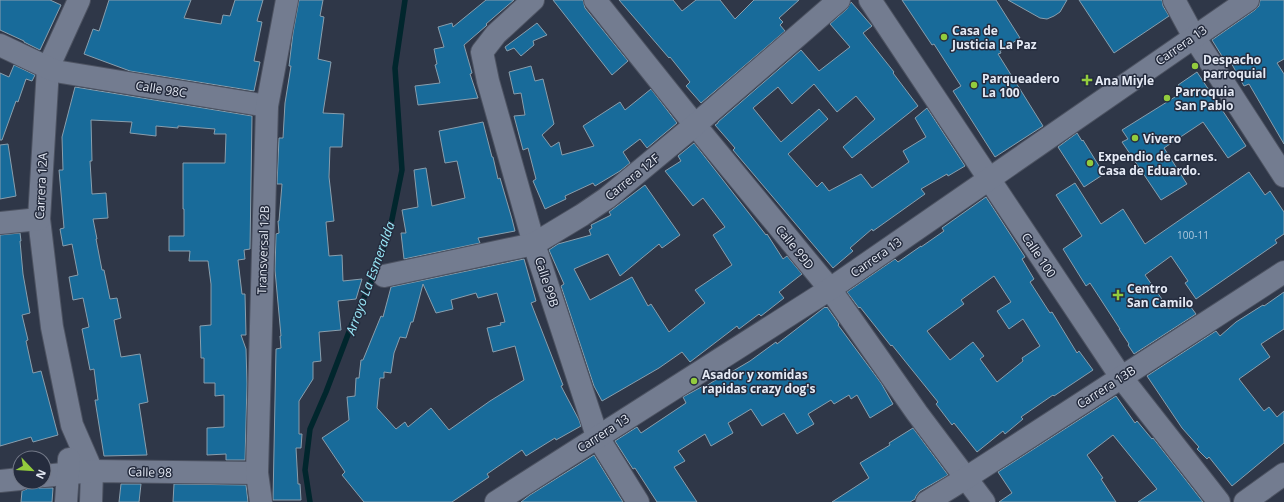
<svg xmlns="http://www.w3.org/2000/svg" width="1284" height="502" viewBox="0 0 1284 502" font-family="'Open Sans',sans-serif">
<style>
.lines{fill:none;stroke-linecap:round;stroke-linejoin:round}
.stream{stroke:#01262d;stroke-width:5.5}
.building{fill:#186b9a;stroke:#899ead;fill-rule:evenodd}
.minor-casing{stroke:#4d5362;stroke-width:24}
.minor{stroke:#737c90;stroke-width:22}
.poi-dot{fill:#93cc3d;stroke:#252c3e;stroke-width:1.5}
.labels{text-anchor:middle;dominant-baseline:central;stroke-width:3;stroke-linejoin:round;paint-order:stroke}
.number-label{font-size:10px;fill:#b2cade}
.poi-label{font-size:12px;font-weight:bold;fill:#e5eaf5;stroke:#252c3e;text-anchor:start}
.street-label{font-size:12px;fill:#e5eaf5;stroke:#252c3e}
.water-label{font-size:13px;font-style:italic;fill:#9aeafa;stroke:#252c3e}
</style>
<rect width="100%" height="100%" fill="#2f3748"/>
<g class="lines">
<path class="stream" d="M310 502 305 470 310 429 326 392 352 324 372 280 390 229 402 170 395 68 405 0"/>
</g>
<g class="building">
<path d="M0 0H50L61 5 40 50 24 42V41L0 30Z"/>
<path d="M109 0H191L184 18 221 24 223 15 230 16 235 0H263L257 21 262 22 254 61 260 62 254 91 130 71 84 54 93 29 99 31Z"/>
<path d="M299 0H323L320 16 324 17 318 59 331 62 323 113 344 114 342 147H330L329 177 334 221 326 222 329 256 342 255 343 281 362 279 356 299 338 301 341 330 319 332 321 361 313 362V379L299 401V434H302L301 448H296L298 484H300L301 500H273L276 349 281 348 280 336H281L275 270 276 234 279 233 278 221H279L282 184H277L279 138H283L285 103 291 66H289L293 33Z"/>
<path d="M486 0H514L486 24 487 25 486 26 464 45 472 73 470 74 478 98 418 105 415 86 440 83 435 65 437 64 434 49 444 47 438 27 452 23 453 27Z"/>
<path d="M553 0H583L585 8 628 61 612 75Z"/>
<path d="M619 0H673L682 11 696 0H720L735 19 754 0H799L779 18 783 22 780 25 785 31 701 103 686 86 690 82 670 57 669 58Z"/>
<path d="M902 0H996L1020 38 1000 51 1001 53 998 54 1043 126 995 157 953 91 961 86 934 44 932 45Z"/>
<path d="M1008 0H1067L1060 12 1054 16 1047 19 1040 18Z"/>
<path d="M1079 0H1162L1163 6 1169 16 1114 53Z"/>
<path d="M1260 0H1284V59L1277 63 1284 74V144L1249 84 1244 86 1229 59 1225 61 1212 40 1255 10 1259 6Z"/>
<path d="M851 2 872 26 863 33 894 72 893 73 918 106 852 158 843 147 875 119 856 96 837 112 814 84 792 104 778 87 753 108 781 142 819 109 828 119 788 154 817 187 822 182 829 191 861 174 872 188 909 162 903 151 926 137 915 118 927 108 965 166 948 176 947 174 921 189 925 194 873 231 872 229 850 248 853 251 833 268 733 150 735 148 715 125 718 123V122L801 50 819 71 850 47 830 24 847 9Z"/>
<path d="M537 23 547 35 533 41 534 45 521 56 514 48 507 51 505 47Z"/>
<path d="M14 65 35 75 32 81 26 79 18 102 16 101 2 140H0V73L9 77Z"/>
<path d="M531 66 535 81 543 79 554 124 542 135 551 147 559 142 562 155 594 146 583 126 620 102 625 110 651 89 677 123 647 148 640 139 623 152 630 163 620 171 595 186 593 183 565 196 566 199 545 209 533 181 536 179 528 148 523 150 514 116 525 115 521 93 514 94 509 72Z"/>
<path d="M1197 72 1246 146 1228 158 1203 122 1164 148 1187 184 1161 200 1122 142 1128 139 1122 130 1183 92 1178 85Z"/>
<path d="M75 87 252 116 250 249 244 250 245 259 238 260 242 294H245L246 335H241L246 349 247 384 245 460H226V454L207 455V428L224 427V395L215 396V383H204V358H201L200 326 211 325V284L208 261H189L190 251H169V236H184V209H183V163H225L226 134H214L215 129 178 126V128L156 126V136L130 133 132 122 91 120 92 161H90L92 194 106 193 108 218 93 219 97 239H96L102 270H104L110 299 117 298 121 318 114 320 121 357 140 354 148 402 139 404 147 455 104 456 95 400H98L94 369 90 370 82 329 89 327 83 298 73 300 69 277 78 275 72 244 63 246 60 229 64 228 59 170H63L62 137Z"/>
<path d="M483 122 492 157H493L498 179 500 178 512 219 515 231 478 238 480 243 404 259 401 233H406L402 210 418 207 414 170 426 168 432 206 465 198 457 161 445 163 439 131Z"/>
<path d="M1077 133 1082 141 1083 140 1104 174 1084 187 1058 147Z"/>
<path d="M694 143 766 235 767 234 783 259 787 256 802 274 779 292 784 298 761 316 759 314 739 329 737 326 690 362 682 352 659 368 602 401 594 386 561 286 564 284 549 250 558 244 591 235 589 230 592 228 591 225 611 215 609 212 645 185 680 235 662 248 659 244 620 276 608 254 574 269 590 300 632 277 648 306 651 304 669 332 705 303 695 290 732 265 713 235 725 227 703 198 693 206 665 171 681 161 678 156Z"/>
<path d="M8 144 16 196 0 199V145Z"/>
<path d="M1249 172 1265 195 1270 191 1284 212V234L1275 240 1277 243 1196 299 1185 283 1188 281 1171 256 1145 275 1169 309 1185 299 1196 314 1134 354 1128 345 1129 344 1119 329H1120L1090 283 1086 286 1063 249 1082 236 1056 195 1075 183 1101 224 1123 209 1145 244Z"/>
<path d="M986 197 1025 257 1022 259 1034 279 1030 282 1050 313 1052 312 1077 353 1079 351 1093 370 1054 396 1053 395 1021 417 1023 419 1005 434 1003 431 977 452 954 423 952 425 936 404 938 402 892 345 891 346 860 307 859 308 847 292 895 259 898 262 921 246V247L944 231 942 228ZM994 276 1011 302 997 311 1009 329 1023 319 1040 346 1022 358 1023 361 997 382 980 359 984 356 973 342 950 360 927 331 964 304 961 300Z"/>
<path d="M20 233 21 241H20L23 274 30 313 22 315 28 340 26 341 33 373 41 371 58 435 33 442 31 437 0 446V235Z"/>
<path d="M524 259 536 301 531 303 563 385 561 386 579 420 581 426 556 440 555 438 526 456 522 450 487 474 489 477 452 502H364L342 475 345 472 322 438 349 420 347 397 355 396 356 378H359L361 360H363L381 316 383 317 391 287ZM423 284 436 313 453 309 451 300 476 293 478 298 497 293 505 322 500 323 501 325 487 328 493 352 515 346 524 380 490 401 449 430 431 408 408 427 405 422 396 429 377 408 380 378H384V372L391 373 394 353 400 337 406 338 411 322H413Z"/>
<path d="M1284 292V329L1261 344 1270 357 1239 379 1264 411 1269 407 1277 417 1284 411V443L1232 486 1209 457 1207 459 1197 449 1199 447 1182 428 1147 376 1216 331 1220 336 1236 322 1263 305 1264 306Z"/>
<path d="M825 307 826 308 827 307 839 324 838 325 844 333 881 383 893 404 870 418 857 395 851 399 849 395 834 404 831 400 808 414 814 424 797 434 784 413 762 426 751 409 728 423 733 433 711 446 705 434 678 451 685 461 674 467 697 502H657L635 468 633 469 615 441 637 427 641 433 686 403 683 397 705 385 706 386 727 373 728 374 750 361 776 342 777 344Z"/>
<path d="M1116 396 1135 423 1137 421 1152 439 1153 438 1203 502H1138L1157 489 1113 435 1087 455 1103 478 1101 479 1116 502H999L1012 493 998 472Z"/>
<path d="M913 428 948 475 920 491 916 496 915 499 910 502H832L869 478 860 463 890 445 889 443Z"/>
<path d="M594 455 623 502H521L530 495Z"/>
<path d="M121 484H141L139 502H119Z"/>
<path d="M174 484 246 485 248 502H173Z"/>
<path d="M31 485 37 486 39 488H53L52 502H21L22 491 27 489Z"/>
</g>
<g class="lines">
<defs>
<g id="minor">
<path d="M79 0 48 68 39 219 52 327 72 425 92 471 91 502"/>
<path d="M533 0 496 34 482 52 488 81 534 244 597 436 638 502"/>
<path d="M595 0 695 125 830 289 917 413 984 502"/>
<path d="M870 0 1121 377 1219 502"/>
<path d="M1174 0 1194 37 1284 176"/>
<path d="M0 45 55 71 267 106"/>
<path d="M0 223 39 219"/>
<path d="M384 276 534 244 582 215 607 198 695 125 839 0"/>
<path d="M44 476 92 471 257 473"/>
<path d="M0 481 20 479"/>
<path d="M66 502 69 459"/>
<path d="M261 502 257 473 267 106 287 0"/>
<path d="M496 502 830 289 1248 0"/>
<path d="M927 502 966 478 1284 272"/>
<path d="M1245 502 1284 474"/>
</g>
</defs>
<use href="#minor" class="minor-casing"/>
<use href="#minor" class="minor"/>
</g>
<g class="poi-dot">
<circle cx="944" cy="37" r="4"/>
<circle cx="1195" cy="66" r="4"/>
<path d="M1085 74h4v4h4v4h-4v4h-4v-4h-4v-4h4z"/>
<circle cx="974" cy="85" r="4"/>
<circle cx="1167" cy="98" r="4"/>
<circle cx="1135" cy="138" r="4"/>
<circle cx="1090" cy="163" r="4"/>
<path d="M1116 289h4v4h4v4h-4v4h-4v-4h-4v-4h4z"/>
<circle cx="694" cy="381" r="4"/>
</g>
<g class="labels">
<g class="number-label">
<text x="1193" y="235">100-11</text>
</g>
<g class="poi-label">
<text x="952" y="30">Casa de<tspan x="952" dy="14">Justicia La Paz</tspan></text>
<text x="1203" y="59">Despacho<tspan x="1203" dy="14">parroquial</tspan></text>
<text x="982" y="78">Parqueadero<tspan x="982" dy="14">La 100</tspan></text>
<text x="1095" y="80">Ana Miyle</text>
<text x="1175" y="91">Parroquia<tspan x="1175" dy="14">San Pablo</tspan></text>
<text x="1143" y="138">Vivero</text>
<text x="1098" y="156">Expendio de carnes.<tspan x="1098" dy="14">Casa de Eduardo.</tspan></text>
<text x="1127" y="288">Centro<tspan x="1127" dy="14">San Camilo</tspan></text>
<text x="702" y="374">Asador y xomidas<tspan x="702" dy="14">rapidas crazy dog's</tspan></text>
</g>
<g class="street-label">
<text transform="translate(1181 45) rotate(-35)">Carrera 13</text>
<text transform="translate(161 89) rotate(9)">Calle 98C</text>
<text transform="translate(632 177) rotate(-39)">Carrera 12F</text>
<text transform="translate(41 186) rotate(-87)">Carrera 12A</text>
<text transform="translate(795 247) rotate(51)">Calle 99D</text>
<text transform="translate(263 250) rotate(-88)">Transversal 12B</text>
<text transform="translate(1039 255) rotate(56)">Calle 100</text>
<text transform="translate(876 257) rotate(-35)">Carrera 13</text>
<text transform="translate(547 282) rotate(72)">Calle 99B</text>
<text transform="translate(1106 387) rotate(-33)">Carrera 13B</text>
<text transform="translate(603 433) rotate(-33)">Carrera 13</text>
<text transform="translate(150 472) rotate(1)">Calle 98</text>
</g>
<g class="water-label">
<text transform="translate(370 278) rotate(-70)">Arroyo La Esmeralda</text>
</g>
</g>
<g transform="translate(32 470) rotate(115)"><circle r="19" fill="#252c3e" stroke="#727887"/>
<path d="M0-3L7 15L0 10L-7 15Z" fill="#93cc3d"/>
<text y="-6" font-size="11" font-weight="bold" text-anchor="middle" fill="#e5eaf5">N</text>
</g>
</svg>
